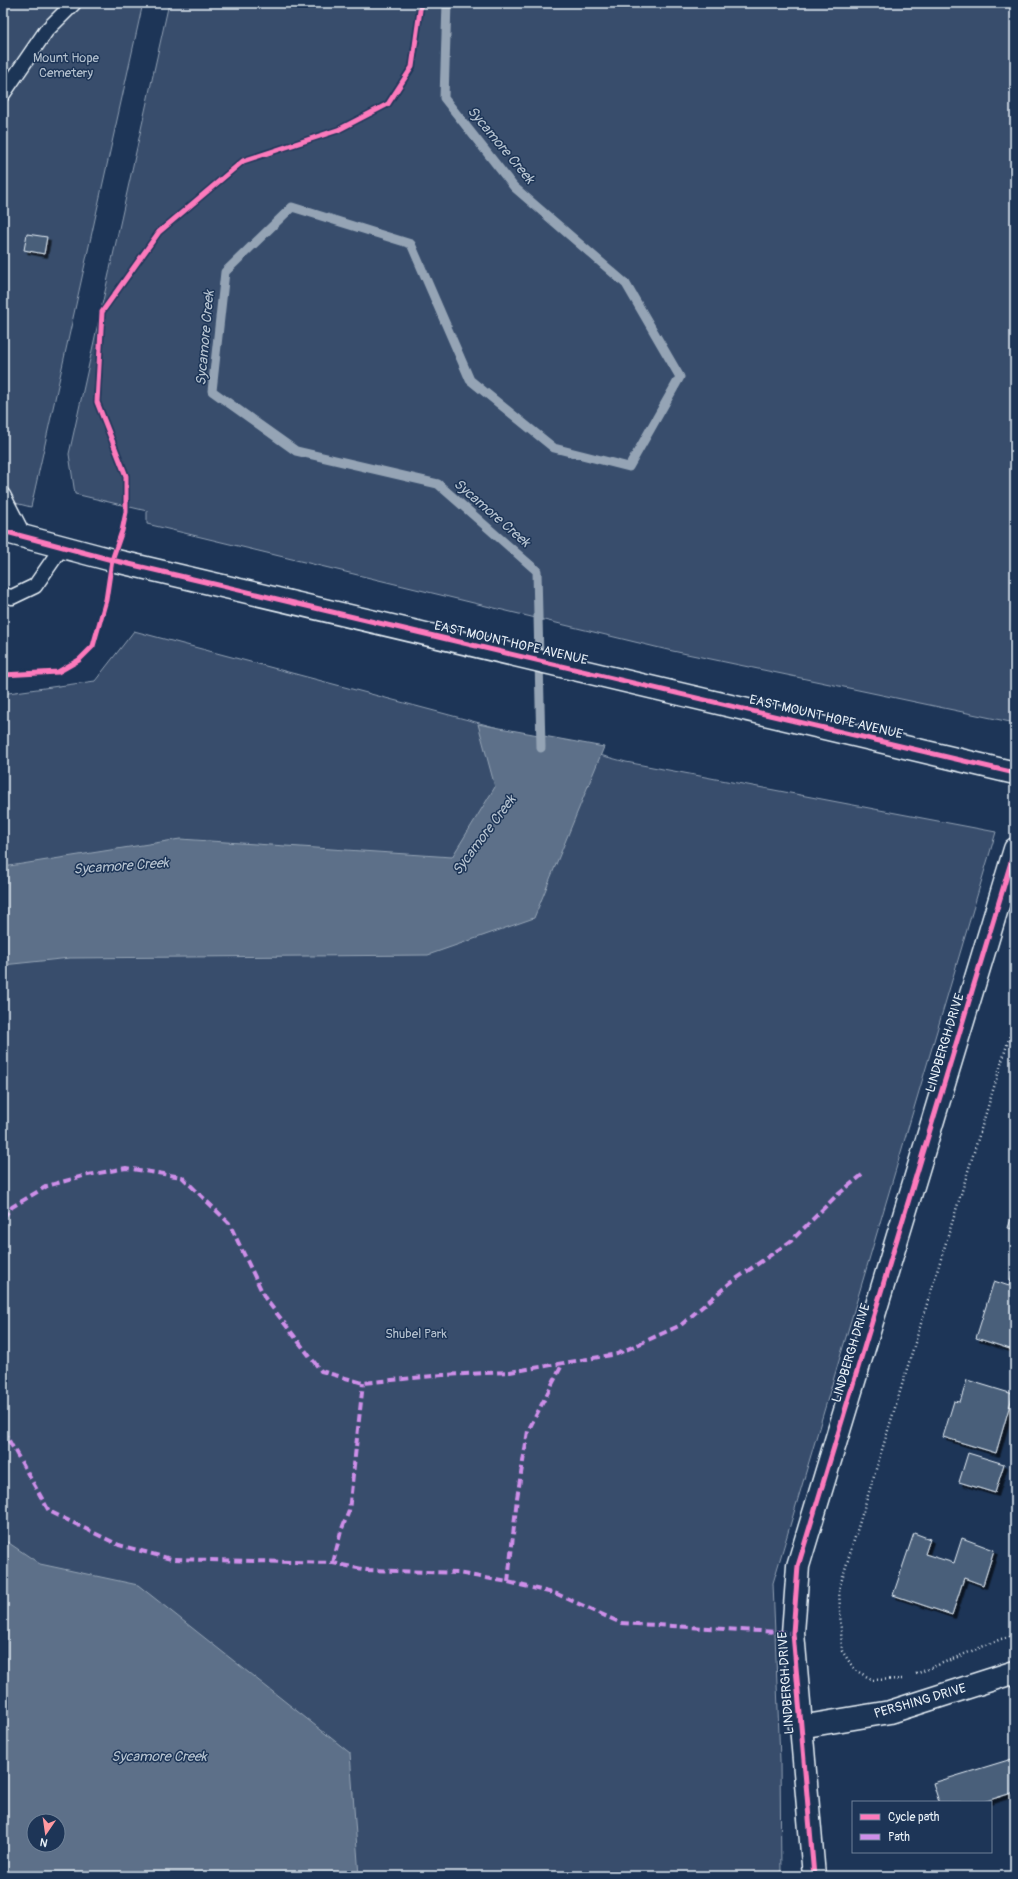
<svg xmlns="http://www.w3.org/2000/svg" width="1018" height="1879" viewBox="0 0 1018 1879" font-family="Pangolin,sans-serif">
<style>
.green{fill:#374d6c;stroke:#909fb2;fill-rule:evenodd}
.water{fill:#5d7089;stroke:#95a4b5;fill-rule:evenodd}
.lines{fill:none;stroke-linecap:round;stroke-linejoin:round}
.stream{stroke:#95a4b5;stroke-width:9}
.building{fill:#495e7a;stroke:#e8f1f8;filter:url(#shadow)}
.service-casing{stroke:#e8f1f8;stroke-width:17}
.minor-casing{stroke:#e8f1f8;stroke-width:25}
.tertiary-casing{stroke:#e8f1f8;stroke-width:25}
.path{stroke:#e8f1f8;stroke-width:2.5;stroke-dasharray:1 3;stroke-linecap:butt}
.service{stroke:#1d3557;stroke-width:14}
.minor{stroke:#1d3557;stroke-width:22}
.tertiary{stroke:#1d3557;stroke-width:22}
.quiet{stroke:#ce8fe9;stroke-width:4;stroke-dasharray:8 4;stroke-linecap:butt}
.cycleway-casing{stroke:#1d3557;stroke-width:8}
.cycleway{stroke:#fd7abc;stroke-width:5}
.labels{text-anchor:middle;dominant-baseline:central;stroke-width:3;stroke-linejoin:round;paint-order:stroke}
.park-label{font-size:13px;fill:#b3c0ce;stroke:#1d3557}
.street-label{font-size:13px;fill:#e8f1f8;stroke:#1d3557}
.water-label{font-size:14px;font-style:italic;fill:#b7c4d1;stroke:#1d3557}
</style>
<defs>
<filter id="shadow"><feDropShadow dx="3.5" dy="3.5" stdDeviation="0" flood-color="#0009"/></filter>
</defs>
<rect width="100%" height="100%" fill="#1d3557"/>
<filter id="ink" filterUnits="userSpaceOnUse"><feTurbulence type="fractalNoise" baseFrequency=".025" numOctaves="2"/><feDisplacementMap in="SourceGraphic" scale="8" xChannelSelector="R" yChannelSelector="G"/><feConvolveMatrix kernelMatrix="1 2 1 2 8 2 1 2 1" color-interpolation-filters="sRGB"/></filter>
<g filter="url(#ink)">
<g class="green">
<path d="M3 3H143L31 507 3 500Z"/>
<path d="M169 3H1015V723L668 650 147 524V511L75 494 69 454Z"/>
<path d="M134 631 626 762 996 832 773 1583 780 1760 781 1876H3V698L8 693 95 681ZM34 1821H58V1845H34Z"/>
</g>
<g class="water">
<path d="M478 724 604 747 534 918 428 955 70 958 3 965V867L180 839 452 857 495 787Z"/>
<path d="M3 1539 40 1564 138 1585 350 1753 359 1876H4ZM34 1821H58V1845H34Z"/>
</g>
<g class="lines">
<path class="stream" d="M447 3 444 98 514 187 626 284 680 377 629 467 554 448 470 380 411 244 292 207 225 272 212 391 296 451 438 484 537 571 541 748"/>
</g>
<g class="building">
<path d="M27 234 47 237 44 254 24 250Z"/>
<path d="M1015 1207V1230L1008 1228Z"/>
<path d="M1015 1268V1344L1013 1350 976 1338 994 1281 1009 1286Z"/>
<path d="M967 1380 1013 1394 996 1453 943 1437 954 1401 960 1402Z"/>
<path d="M968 1453 1004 1464 995 1493 959 1482Z"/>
<path d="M914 1533 930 1539 925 1554 954 1563 962 1538 994 1550 983 1585 964 1578 952 1615 893 1595Z"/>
<path d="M1015 1758V1792L983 1802H939L933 1783Z"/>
</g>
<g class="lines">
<defs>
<g id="service">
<path d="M3 94 46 31 74 3"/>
<path d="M3 495 24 536"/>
<path d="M3 595 12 597 35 586 62 547"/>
</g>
<g id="minor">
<path d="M800 1727 890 1712 1015 1672"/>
<path d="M814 1876 793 1633 798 1566 1015 849"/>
</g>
<path id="tertiary" d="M3 531 112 560 1015 773"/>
</defs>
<use href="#service" class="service-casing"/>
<use href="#minor" class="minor-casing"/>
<use href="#tertiary" class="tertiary-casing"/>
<g class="path">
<path d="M916 1674 1001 1639 1015 1636"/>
<path d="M902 1679 873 1680 855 1670 842 1651 839 1589 1015 1019"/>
</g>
<use href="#service" class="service"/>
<use href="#minor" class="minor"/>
<use href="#tertiary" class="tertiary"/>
<g class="quiet">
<path d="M3 1218 12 1207 47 1186 83 1176 126 1168 182 1177 229 1223 265 1298 321 1371 363 1383 443 1375 510 1372 617 1354 681 1325 730 1283 791 1241 836 1196 862 1175"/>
<path d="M3 1430 49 1511 119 1545 171 1559 333 1563 367 1570 458 1573 508 1582 557 1594 621 1623 793 1633"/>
<path d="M333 1563 341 1531 349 1511 363 1383"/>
<path d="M508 1582 517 1498 528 1431 563 1363"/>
</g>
<defs>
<g id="cycleway">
<path d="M3 531 112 560 1015 773"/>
<path d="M3 675 58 672 79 660 93 646 106 600 112 560 122 531 126 512V476L97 402 102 312 159 232 243 161 338 130 388 104 412 67 421 3"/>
<path d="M814 1876 793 1633 798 1566 1015 849"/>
</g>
</defs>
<use href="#cycleway" class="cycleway-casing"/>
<use href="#cycleway" class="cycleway"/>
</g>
</g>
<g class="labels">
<g class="park-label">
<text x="66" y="58">Mount Hope<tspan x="66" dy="15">Cemetery</tspan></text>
<text x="416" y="1334">Shubel Park</text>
</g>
<g class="street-label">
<text transform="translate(511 643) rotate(13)">EAST MOUNT HOPE AVENUE</text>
<text transform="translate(826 717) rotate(13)">EAST MOUNT HOPE AVENUE</text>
<text transform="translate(945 1043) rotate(-73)">LINDBERGH DRIVE</text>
<text transform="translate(851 1353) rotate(-73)">LINDBERGH DRIVE</text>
<text transform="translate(786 1683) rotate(-94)">LINDBERGH DRIVE</text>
<text transform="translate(920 1701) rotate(-16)">PERSHING DRIVE</text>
</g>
<g class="water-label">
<text transform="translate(501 145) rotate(50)">Sycamore Creek</text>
<text transform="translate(205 338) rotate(-85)">Sycamore Creek</text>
<text transform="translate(492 513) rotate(41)">Sycamore Creek</text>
<text transform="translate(484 835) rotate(-53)">Sycamore Creek</text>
<text transform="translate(121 866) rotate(-4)">Sycamore Creek</text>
<text x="159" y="1756">Sycamore Creek</text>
</g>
</g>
<rect width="1018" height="1879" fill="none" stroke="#1d3557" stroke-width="16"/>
<rect x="8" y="8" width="1002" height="1863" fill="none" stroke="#e8f1f8" stroke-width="1.5" filter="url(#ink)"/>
<rect x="852" y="1801" width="140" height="52" fill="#1d3557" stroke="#6e8097"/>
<rect x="860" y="1814" width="20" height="6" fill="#fd7abc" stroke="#6e8097"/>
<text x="888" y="1821" font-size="12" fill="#e8f1f8">Cycle path</text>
<rect x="860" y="1834" width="20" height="6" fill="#ce8fe9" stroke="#6e8097"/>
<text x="888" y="1841" font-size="12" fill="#e8f1f8">Path</text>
<g transform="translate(46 1833) rotate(193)"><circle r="19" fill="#1d3557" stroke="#6e8097"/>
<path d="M0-3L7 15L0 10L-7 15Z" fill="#ff9aa2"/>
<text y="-6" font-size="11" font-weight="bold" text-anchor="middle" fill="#e8f1f8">N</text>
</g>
</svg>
